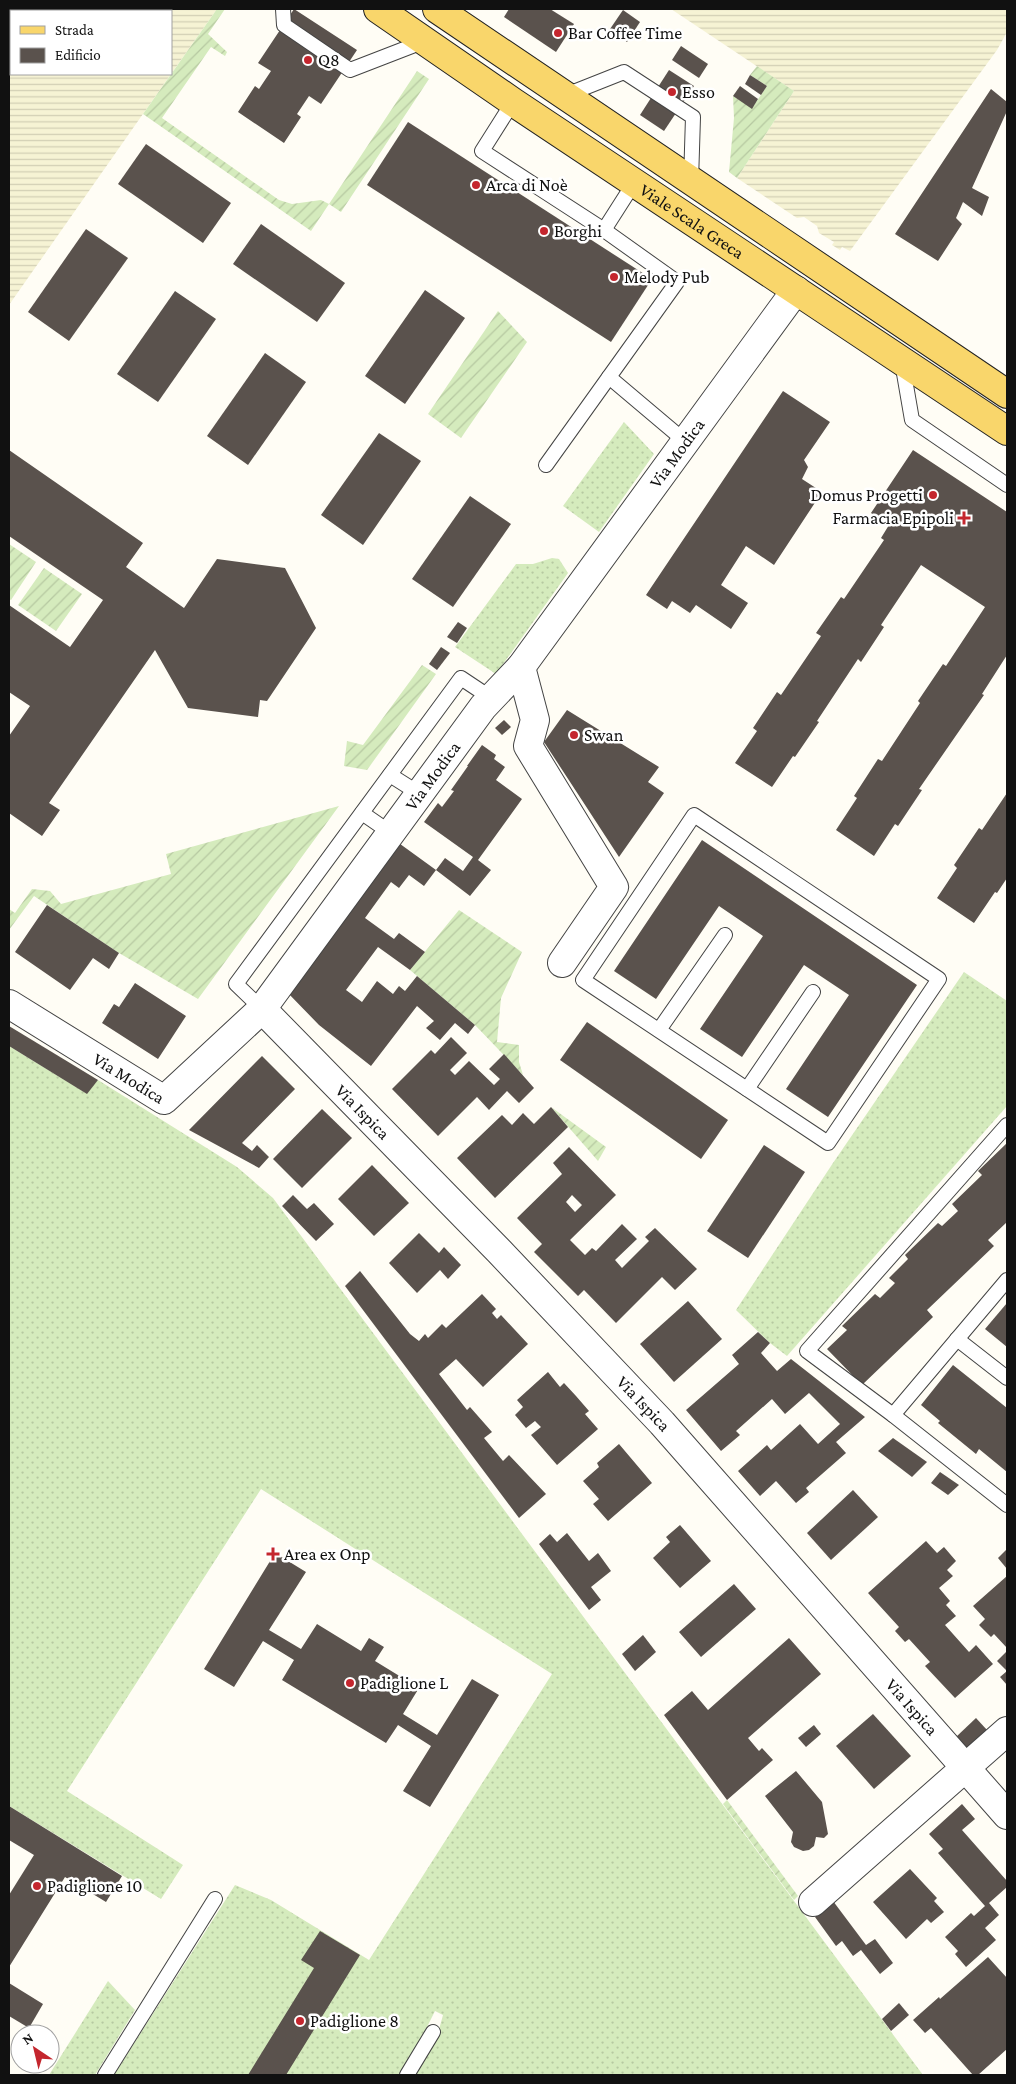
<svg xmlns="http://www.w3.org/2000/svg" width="1016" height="2084" viewBox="0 0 1016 2084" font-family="'Crimson Pro',serif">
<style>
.farmland{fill:url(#farmland-rules)}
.grass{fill:url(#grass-dots)}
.garden{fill:url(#garden-furrows)}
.building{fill:#5a524d;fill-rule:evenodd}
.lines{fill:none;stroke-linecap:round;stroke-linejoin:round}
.service-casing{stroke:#444;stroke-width:16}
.minor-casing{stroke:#444;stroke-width:30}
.primary-casing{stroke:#222;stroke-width:30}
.service{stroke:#fff;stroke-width:14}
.minor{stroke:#fff;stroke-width:28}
.primary{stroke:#f9d66b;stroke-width:28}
.poi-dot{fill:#c4262e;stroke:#fff;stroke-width:2}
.labels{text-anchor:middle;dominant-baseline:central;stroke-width:5;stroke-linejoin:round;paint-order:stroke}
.poi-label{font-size:18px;fill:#111;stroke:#fff;text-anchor:start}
.street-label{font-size:18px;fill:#111;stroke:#fff}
</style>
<defs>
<pattern id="farmland-rules" width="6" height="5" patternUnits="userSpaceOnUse" patternTransform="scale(1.25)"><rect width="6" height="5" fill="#f6f3d4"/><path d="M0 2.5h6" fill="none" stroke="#d2cfb5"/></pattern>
<pattern id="grass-dots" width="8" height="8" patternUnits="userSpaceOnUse" patternTransform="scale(1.25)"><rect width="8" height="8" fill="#d5ebbd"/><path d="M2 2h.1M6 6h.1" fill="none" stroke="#b6c8a1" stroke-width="1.8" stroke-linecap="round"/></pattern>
<pattern id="garden-furrows" width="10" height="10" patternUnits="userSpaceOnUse" patternTransform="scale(1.25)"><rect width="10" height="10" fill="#d5ebbd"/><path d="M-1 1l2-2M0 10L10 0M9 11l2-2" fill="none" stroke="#b6c8a1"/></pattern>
</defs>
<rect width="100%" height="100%" fill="#fffdf5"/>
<g class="farmland">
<path d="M9 9H217L171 74V11H11V74H171L9 305Z"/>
<path d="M671 9H1007V32L997 50 850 251 842 247 840 250 832 245 834 242 819 233 817 226 804 217 797 218 737 178 794 91Z"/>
</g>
<g class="grass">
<path d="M624 422 654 454 599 532 563 506Z"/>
<path d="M552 558 559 559 568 573 496 674 455 647 516 564H533Z"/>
<path d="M964 972 1007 1001V1106L787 1356 770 1343 736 1310 833 1163Z"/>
<path d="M9 1046 86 1093 98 1080 237 1167 273 1198 923 2075H415L437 2037 443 2015 435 2011 413 2055 400 2075H114L235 1885 271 1900 369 1960 552 1674 261 1489 67 1791 183 1865 161 1899 9 1806Z"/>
<path d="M108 1981 135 2010 95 2075H49Z"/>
</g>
<g class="garden">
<path d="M217 9H225L208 34 227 52 225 56 211 47 162 118 279 200 292 204 321 200 329 204 417 71 429 79 341 212 329 204 311 231 143 114Z"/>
<path d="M757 66 794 91 737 178 729 172 734 118 733 96 752 108 767 86 750 75Z"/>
<path d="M498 311 527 342 461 438 428 414Z"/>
<path d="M9 544 36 562 11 600 9 599Z"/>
<path d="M44 568 82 594 56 631 18 605Z"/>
<path d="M422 665 436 674 367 770 344 766 347 741 363 745Z"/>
<path d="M339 806 198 999 119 953 34 896 9 930V909L15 913 32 889 50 891 61 904 171 874 166 854Z"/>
<path d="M459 910 522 952 501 998 497 1042 519 1045V1062L523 1075 475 1025 410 970Z"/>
<path d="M551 1107 606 1147 598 1161Z"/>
<path d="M727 1800 798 1896 794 1900 723 1804Z"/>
</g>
<g class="building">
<path d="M294 9 357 50 321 104 309 96 297 114 301 117 284 143 238 112 255 86 259 89 271 71 258 63Z"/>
<path d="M509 9H550L574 24 556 52 504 17Z"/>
<path d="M623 10 640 22 627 42 610 29Z"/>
<path d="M681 46 708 64 699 78 672 60Z"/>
<path d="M669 70 694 86 664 131 640 115Z"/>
<path d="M750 75 767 86 761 95 745 84Z"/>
<path d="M740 86 758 99 752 109 733 96Z"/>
<path d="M991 89 1007 102V111L972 188 989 197 982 216 963 202 956 218 962 224 938 261 895 234Z"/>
<path d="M408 122 652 279 611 342 367 185Z"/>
<path d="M146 144 231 203 203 243 118 184Z"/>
<path d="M261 224 345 283 317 322 233 264Z"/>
<path d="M86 229 128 258 69 341 28 312Z"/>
<path d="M425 290 465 318 405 404 365 376Z"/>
<path d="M175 291 216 319 158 402 117 374Z"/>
<path d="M265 353 306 382 248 465 207 436Z"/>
<path d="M783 391 830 422 804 460 808 467 802 479 822 492 774 565 746 546 721 585 748 603 731 629 696 605 690 613 672 601 667 609 646 595Z"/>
<path d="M379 433 421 461 363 545 321 515Z"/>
<path d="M9 450 143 543 126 567 184 608 217 559 285 568 316 628 267 701 260 700 258 717 188 708 155 650 49 803 60 810 42 836 9 813V736L30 706 9 692V605L70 647 103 600 9 536Z"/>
<path d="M913 450 1007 512V655L982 694 984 695 919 789 922 790 898 826 895 824 874 856 836 830 857 798 854 796 878 759 882 761 920 703 918 701 943 664 946 666 985 607 921 565 881 625 884 627 861 662 858 659 817 721 819 722 795 757 793 756 772 787 735 763 757 731 753 728 777 692 781 695 821 636 816 633 841 597 844 599 884 540 881 538 889 525 871 513Z"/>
<path d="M470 496 511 524 453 607 412 579Z"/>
<path d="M458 622 467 628 457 643 447 637Z"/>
<path d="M441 647 450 653 437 670 429 664Z"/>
<path d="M567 710 659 767 648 782 664 793 619 857 544 742Z"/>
<path d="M504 720 511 727 502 735 495 728Z"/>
<path d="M482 745 496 755 494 759 505 767 496 780 522 799 478 860 491 870 470 896 436 870 445 858 463 871 473 857 424 822 438 803 442 807 454 791 451 790 468 766H467Z"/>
<path d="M1007 793V878L997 893 995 892 974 923 937 898 957 868 954 865 979 828 982 830Z"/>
<path d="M702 840 917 985 828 1117 786 1089 849 995 804 965 742 1057 700 1029 763 936 719 906 656 999 614 971Z"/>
<path d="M396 841 436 870 424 886 409 875 399 888 391 882 365 918 394 939 399 933 425 952 410 970 378 947 346 990 362 1002 377 981 393 994 399 986 405 991 417 976 475 1025 468 1034 455 1023 440 1040 426 1028 434 1021 417 1006 371 1066 319 1025 286 991Z"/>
<path d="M47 905 119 953 109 969 93 958 70 990 15 952Z"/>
<path d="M135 983 186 1016 158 1059 102 1023 114 1004 119 1007Z"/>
<path d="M587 1022 728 1120 701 1159 560 1060Z"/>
<path d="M9 1026 98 1080 87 1094 9 1046Z"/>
<path d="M451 1037 467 1053 450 1070 455 1075 469 1061 494 1085 500 1079 489 1069 504 1054 534 1088 519 1103 507 1091 489 1110 477 1097 438 1136 392 1089 431 1050 435 1054Z"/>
<path d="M262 1056 295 1089 242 1143 252 1151 257 1145 269 1157 259 1168 189 1130Z"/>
<path d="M551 1107 568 1127 495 1198 457 1158 502 1115 512 1125 523 1113 534 1124Z"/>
<path d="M322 1109 352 1138 302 1188 273 1159Z"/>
<path d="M1007 1143V1222L988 1240 994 1246 927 1310 933 1317 862 1385 827 1349 847 1330 842 1326 875 1294 880 1298 895 1283 889 1278 908 1259 905 1255 938 1223 942 1226 958 1211 952 1204 982 1175 978 1171Z"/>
<path d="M764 1145 805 1172 748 1258 707 1231Z"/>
<path d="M569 1147 616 1195 570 1240 585 1255 592 1248 596 1251 622 1224 637 1239 615 1260 622 1268 649 1241 645 1237 655 1228 697 1269 675 1290 662 1277 616 1323 584 1290 578 1296 534 1252 542 1244 517 1218 562 1174 553 1163ZM572 1195 582 1205 575 1212 566 1202Z"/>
<path d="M372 1165 409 1203 374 1236 338 1199Z"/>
<path d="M293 1195 307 1209 314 1203 334 1224 316 1241 282 1206Z"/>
<path d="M419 1233 439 1253 444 1247 461 1265 448 1279 440 1270 417 1293 389 1263Z"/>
<path d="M360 1271 410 1334 419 1341 425 1334 428 1338 442 1324 446 1328 482 1294 496 1309 492 1313 497 1319 501 1315 528 1344 483 1387 456 1359 439 1374 467 1410 470 1407 492 1432 484 1438 503 1461 509 1455 546 1494 519 1518 345 1286Z"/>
<path d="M688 1301 722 1339 674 1382 640 1344Z"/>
<path d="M1007 1303V1347L985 1329Z"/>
<path d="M758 1332 770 1343 761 1353 777 1371 791 1359 865 1417 836 1442 846 1453 806 1488 809 1492 796 1503 776 1481 760 1496 738 1471 767 1445 771 1450 800 1424 818 1444 840 1424 809 1393 785 1414 772 1399 736 1431 740 1435 721 1451 686 1410 739 1364 732 1355Z"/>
<path d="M953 1365 1007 1408V1472L979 1449 976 1454 938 1423 940 1421 921 1405Z"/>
<path d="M548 1372 560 1387 564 1383 576 1396 589 1411 585 1414 598 1429 557 1465 531 1435 541 1427 535 1421 526 1428 515 1415 523 1407 517 1400Z"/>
<path d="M893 1438 927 1462 912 1477 878 1451Z"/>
<path d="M619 1444 652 1483 608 1521 593 1504 599 1499 583 1481 599 1467 597 1463Z"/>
<path d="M940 1472 959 1485 948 1495 931 1483Z"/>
<path d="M853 1490 878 1517 831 1560 807 1533Z"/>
<path d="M680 1525 711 1561 680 1588 653 1558 670 1542 666 1537Z"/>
<path d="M567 1533 589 1561 598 1553 611 1571 591 1587 601 1600 589 1610 539 1544 550 1534 557 1542Z"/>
<path d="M926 1541 937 1553 944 1547 956 1561 947 1570 953 1576 939 1588 950 1601 946 1605 956 1616 945 1625 969 1652 976 1645 993 1664 955 1698 925 1666 930 1662 909 1639 905 1642 895 1631 899 1627 868 1593Z"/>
<path d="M1007 1549V1569L998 1558Z"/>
<path d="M275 1553 306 1572 269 1630 301 1649 317 1624 361 1651 369 1638 384 1647 375 1661 419 1688 403 1714 437 1735 472 1679 499 1695 430 1807 403 1791 431 1746 398 1725 386 1743 282 1680 294 1660 263 1641 234 1687 204 1669Z"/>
<path d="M1007 1576V1648L994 1634 991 1637 979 1625 985 1619 973 1606Z"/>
<path d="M734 1584 756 1609 701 1657 679 1632Z"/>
<path d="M643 1635 656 1652 635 1671 622 1654Z"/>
<path d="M789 1638 821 1674 748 1738 759 1751 762 1748 773 1760 727 1800 664 1715 692 1691 708 1710Z"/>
<path d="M1006 1652 1007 1653V1685L1000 1677 1007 1671 997 1661Z"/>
<path d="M873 1714 911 1756 874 1789 836 1746Z"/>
<path d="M976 1718 987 1730 966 1749 956 1737Z"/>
<path d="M814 1725 821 1734 806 1747 798 1738Z"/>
<path d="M796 1771 822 1802 828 1834 824 1838 816 1837 814 1846 809 1850 803 1851 794 1847 791 1842 793 1832 765 1796Z"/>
<path d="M962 1804 975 1819 962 1830 1007 1881V1887L989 1903 999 1915 985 1928 996 1940 966 1967 955 1954 958 1951 945 1937 971 1913 974 1916 985 1906 938 1853 943 1849 929 1834Z"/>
<path d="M9 1806 122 1876 106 1902 65 1877 9 1967V1895L34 1855 9 1840Z"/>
<path d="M910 1869 937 1898 934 1901 944 1912 931 1923 927 1919 906 1939 873 1902Z"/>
<path d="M833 1901 866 1945 875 1939 893 1963 880 1974 861 1950 853 1956 842 1941 836 1946 815 1917Z"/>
<path d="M320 1931 360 1955 286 2075H248L314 1968 301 1960Z"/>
<path d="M988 1957 1007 1978V2049L978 2075H973L931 2028 925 2033 913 2020 939 1997 940 1999Z"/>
<path d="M9 1983 43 2004 29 2028 9 2016Z"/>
<path d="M899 2003 909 2015 891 2031 882 2019Z"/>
</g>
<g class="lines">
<defs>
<g id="service">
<path d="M283 9 284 25 350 70 425 41"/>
<path d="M566 95 624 72 693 117 691 181"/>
<path d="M513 102 482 151 604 230 634 183"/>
<path d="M902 362 912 420 1007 485"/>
<path d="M609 377 686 442"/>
<path d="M546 465 677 282 604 230"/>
<path d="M390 775 420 794"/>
<path d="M362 813 391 833"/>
<path d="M694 815 939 979 828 1143 583 980Z"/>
<path d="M262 1009 236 984 461 678 491 698"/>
<path d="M659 1030 725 935"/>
<path d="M747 1089 813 992"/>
<path d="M1007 1125 807 1351 893 1415 1007 1280"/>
<path d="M957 1339 1007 1378"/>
<path d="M893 1415 1007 1505"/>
<path d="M105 2075 215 1899"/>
<path d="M407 2075 433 2032"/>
</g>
<g id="minor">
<path d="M521 667 535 720 528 746 614 887 562 963"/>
<path id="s1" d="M9 1004 164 1100 262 1009 483 707 521 667 796 290"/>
<path id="s2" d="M262 1009 499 1251 662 1423 1007 1815"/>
<path d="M813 1902 1007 1731"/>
</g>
<g id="primary">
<path id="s3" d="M378 9 513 102 1007 431"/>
<path d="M437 9 1007 394"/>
</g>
</defs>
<use href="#service" class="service-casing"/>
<use href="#minor" class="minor-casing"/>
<use href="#primary" class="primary-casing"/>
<use href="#service" class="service"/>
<use href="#minor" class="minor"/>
<use href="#primary" class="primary"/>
</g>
<g class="poi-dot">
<circle cx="558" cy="33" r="5"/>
<circle cx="308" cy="60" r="5"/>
<circle cx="672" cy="92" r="5"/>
<circle cx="476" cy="185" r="5"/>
<circle cx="544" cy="231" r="5"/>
<circle cx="614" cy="277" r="5"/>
<circle cx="933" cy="495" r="5"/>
<path d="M961.5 510.5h5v5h5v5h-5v5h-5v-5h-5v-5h5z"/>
<circle cx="574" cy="735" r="5"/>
<path d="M270.5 1546.5h5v5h5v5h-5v5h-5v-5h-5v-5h5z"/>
<circle cx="350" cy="1683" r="5"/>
<circle cx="37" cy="1886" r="5"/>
<circle cx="300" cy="2021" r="5"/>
</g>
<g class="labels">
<g class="poi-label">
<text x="568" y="33">Bar Coffee Time</text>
<text x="318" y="60">Q8</text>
<text x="682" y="92">Esso</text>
<text x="486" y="185">Arca di Noè</text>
<text x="554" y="231">Borghi</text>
<text x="624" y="277">Melody Pub</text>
<text x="923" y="495" text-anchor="end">Domus Progetti</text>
<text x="954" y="518" text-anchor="end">Farmacia Epipoli</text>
<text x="584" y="735">Swan</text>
<text x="284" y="1554">Area ex Onp</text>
<text x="360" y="1683">Padiglione L</text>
<text x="47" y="1886">Padiglione 10</text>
<text x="310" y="2021">Padiglione 8</text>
</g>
<g class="street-label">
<text stroke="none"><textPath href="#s3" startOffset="379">Viale Scala Greca</textPath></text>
<text stroke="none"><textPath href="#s1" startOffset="1010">Via Modica</textPath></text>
<text stroke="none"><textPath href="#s1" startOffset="605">Via Modica</textPath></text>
<text stroke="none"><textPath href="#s1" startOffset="141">Via Modica</textPath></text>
<text stroke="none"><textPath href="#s2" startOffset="144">Via Ispica</textPath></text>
<text stroke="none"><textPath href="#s2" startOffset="549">Via Ispica</textPath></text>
<text stroke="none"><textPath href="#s2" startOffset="954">Via Ispica</textPath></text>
</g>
</g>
<rect width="1016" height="2084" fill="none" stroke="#111111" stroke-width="20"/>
<rect x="10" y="10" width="162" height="65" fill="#ffffff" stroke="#a0a0a0"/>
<rect x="20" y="26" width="25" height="8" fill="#f9d66b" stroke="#a0a0a0"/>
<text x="55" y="35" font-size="15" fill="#111111">Strada</text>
<rect x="20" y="48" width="25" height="15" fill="#5a524d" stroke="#a0a0a0"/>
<text x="55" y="60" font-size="15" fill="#111111">Edificio</text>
<g transform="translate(35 2049) rotate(325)"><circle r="24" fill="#ffffff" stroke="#a0a0a0"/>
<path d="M0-4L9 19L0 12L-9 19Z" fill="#c4262e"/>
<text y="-8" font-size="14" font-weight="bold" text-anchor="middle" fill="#111111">N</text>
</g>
</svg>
